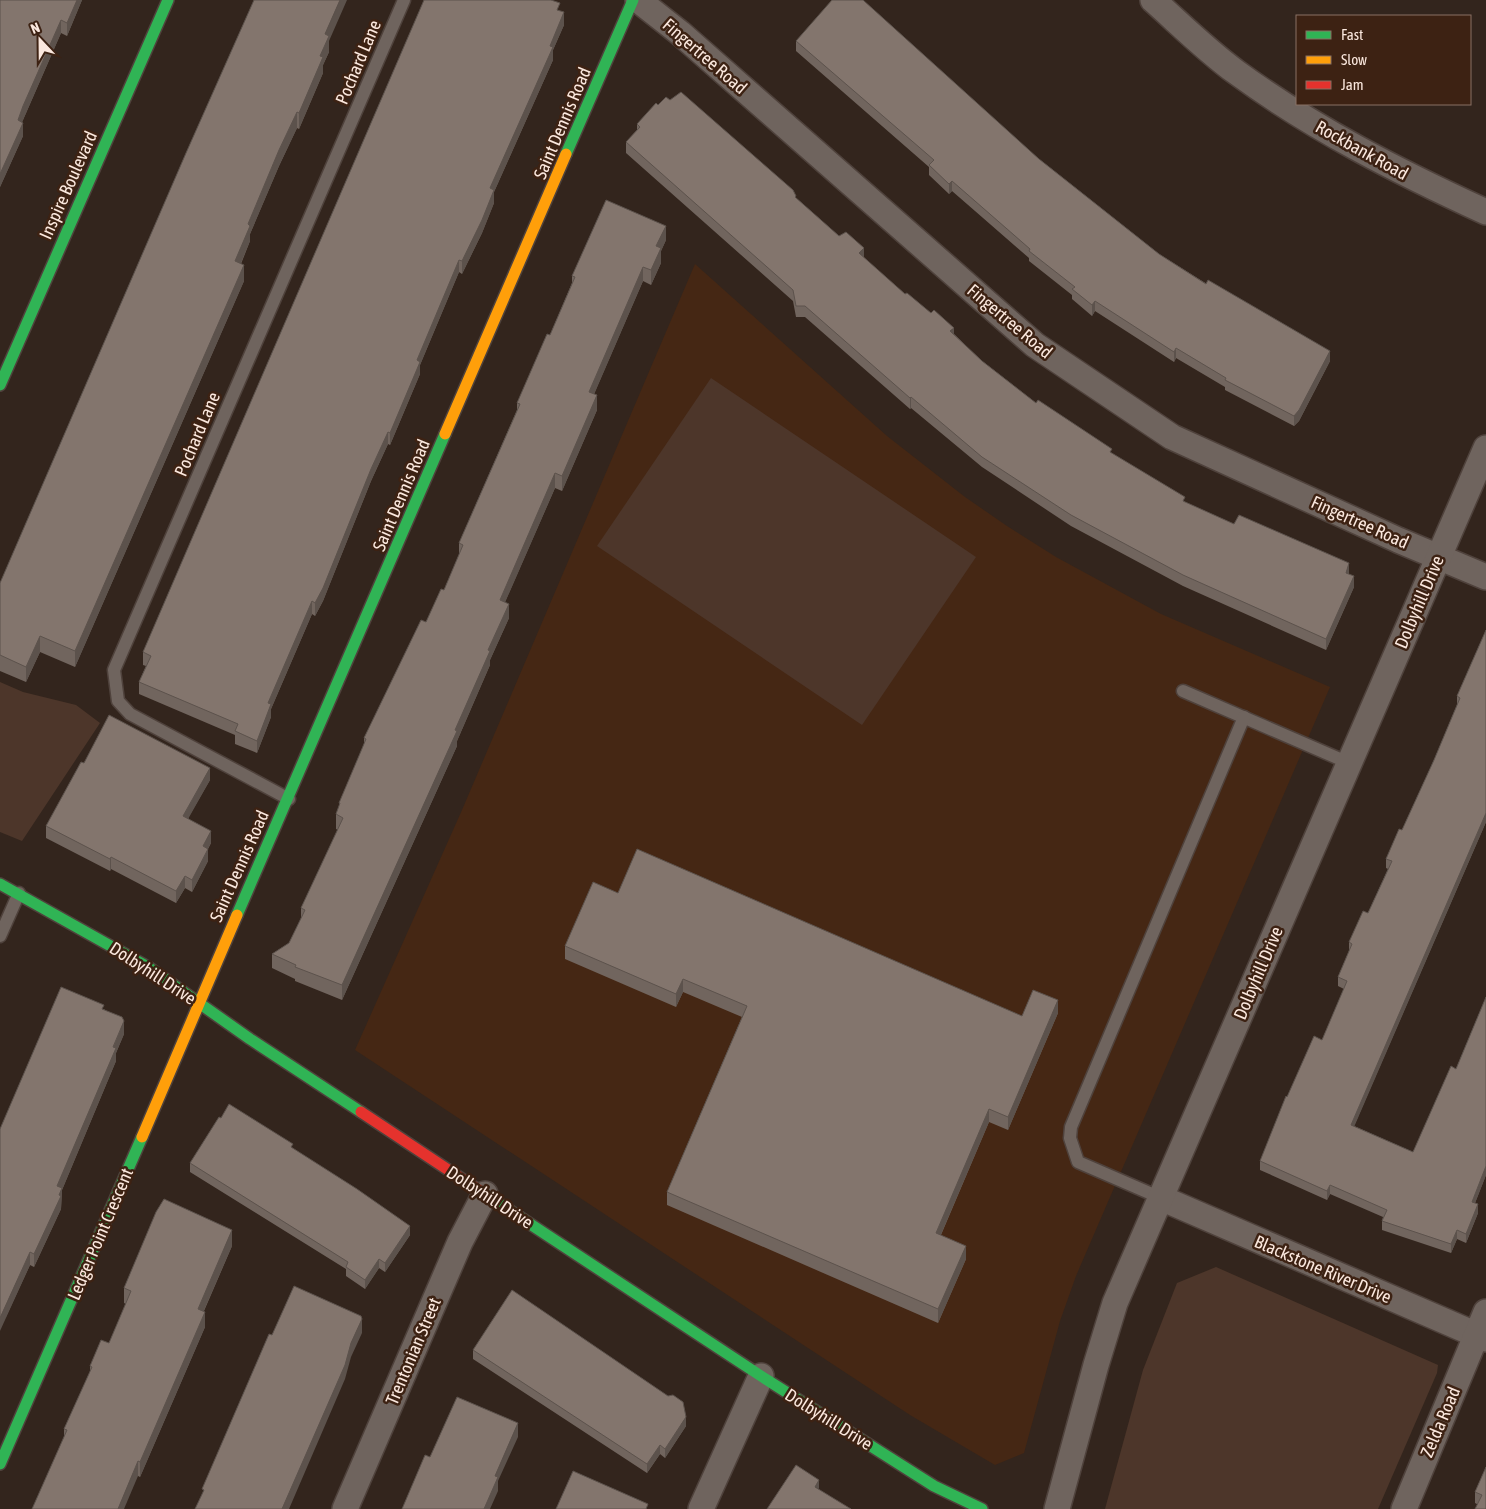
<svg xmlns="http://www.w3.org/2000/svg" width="1486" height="1509" viewBox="0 0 1486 1509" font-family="'Asap Condensed',sans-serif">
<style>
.built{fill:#452714}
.green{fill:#4d362a}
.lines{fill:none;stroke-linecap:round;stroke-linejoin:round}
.lane-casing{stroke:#4f423c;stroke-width:15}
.street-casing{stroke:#4f423c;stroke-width:28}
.fast-casing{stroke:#4f423c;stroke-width:14}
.slow-casing{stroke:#4f423c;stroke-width:14}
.jam-casing{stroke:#4f423c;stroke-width:14}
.lane{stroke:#6f645e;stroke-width:12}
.street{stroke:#6f645e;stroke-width:25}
.fast{stroke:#30b455;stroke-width:11}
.slow{stroke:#ff9f0a;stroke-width:11}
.jam{stroke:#e5322d;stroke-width:11}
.wall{fill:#71655e}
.shaded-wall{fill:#5c524c}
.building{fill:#83756d;stroke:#5c524c}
.labels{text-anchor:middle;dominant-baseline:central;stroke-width:5;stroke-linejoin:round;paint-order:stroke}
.street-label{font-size:18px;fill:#fbe8de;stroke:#3d2213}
</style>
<rect width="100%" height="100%" fill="#33251d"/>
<path class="built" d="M695 264 887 436 965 497 1007 526 1056 557 1161 614 1330 687 1076 1276 1060 1321 1024 1453 995 1465 910 1415 355 1050 462 810Z"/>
<g class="green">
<path d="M711 378 976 557 862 725 597 546Z"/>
<path d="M0 682 23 692 76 705 100 723 22 841 0 832Z"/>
<path d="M1216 1267 1438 1365 1437 1373 1378 1509H1105L1143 1370 1177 1283Z"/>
</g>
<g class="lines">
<defs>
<g id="lane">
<path d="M1183 691 1349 763"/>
<path d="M289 799 130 714 118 701 114 670 404 0"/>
<path d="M0 936 19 893"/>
<path d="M1161 1198 1078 1162 1070 1138 1071 1127 1244 717"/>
</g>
<g id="street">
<path d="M638 0 680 33 1035 345 1172 437 1398 540 1486 577"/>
<path d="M1153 0C1180 24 1207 51 1236 72 1314 129 1399 172 1486 212"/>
<path d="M1161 1198 1486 1339"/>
<path d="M345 1509 460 1242 485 1194"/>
<path d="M701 1509 761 1376"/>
<path d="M1057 1509 1096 1365 1115 1303 1486 448"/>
<path d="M1404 1509 1486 1312"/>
</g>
<g id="fast">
<path d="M566 154 633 0"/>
<path d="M0 385 168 0"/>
<path d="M0 884 148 967 250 1039 361 1112"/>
<path d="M237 915 445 434"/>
<path d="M480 1191 761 1376 934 1486 982 1509"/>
<path d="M0 1464 142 1137"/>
</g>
<g id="slow">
<path d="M445 434 566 154"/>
<path d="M142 1137 237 915"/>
</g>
<path id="jam" d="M361 1112 480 1191"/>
</defs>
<use href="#lane" class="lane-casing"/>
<use href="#street" class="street-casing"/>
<use href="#fast" class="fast-casing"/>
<use href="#slow" class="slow-casing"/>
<use href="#jam" class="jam-casing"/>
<use href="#lane" class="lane"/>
<use href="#street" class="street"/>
<use href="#fast" class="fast"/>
<use href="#slow" class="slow"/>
<use href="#jam" class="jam"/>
</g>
<g class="wall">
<path d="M0 0H82L67 36 61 33 23 120 22 122 23 136 0 187Z"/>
<path d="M560 11 564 25 553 50V60L494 192V203L482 233 462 274 459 272 420 365V374L390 445 388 444 371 481 323 601 315 616 312 614 271 709V717L257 753 235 744V735L139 694V682L146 666 143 665V652Z"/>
<path d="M329 41V52L323 65V73L299 129 297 128 279 166 250 234V241L241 264 244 281 75 667 40 652 26 682 0 671V583Z"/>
<path d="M796 41 1039 159 1159 254 1330 361 1299 421 1294 426 1225 390V387L1176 358 1174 362 1095 311 1092 316 1072 299V295L1029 261V258L975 211 952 191 949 194 929 175V167L796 51Z"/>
<path d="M637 124 796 198 905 294 954 334 982 361 1036 403 1185 502 1234 524 1349 574 1354 587 1326 650 1183 586 1071 526 982 467 911 408 910 409 805 317H796L793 301 626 153V142L637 130Z"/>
<path d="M666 240 661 251V263L651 285 643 281 594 394 597 410 562 491 555 488 505 602 509 618 490 660V665L457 741V746L452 757 342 1000 295 981V979L272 968V954L289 943 301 919V908L338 830 336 829V814L339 808V803L364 745V738L444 590 459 555V543L517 410V403L550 335 572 283V276Z"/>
<path d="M1486 630V822L1354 1126 1413 1152 1456 1069 1486 997V1175L1475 1203 1478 1213 1466 1243 1457 1239 1451 1253 1382 1230V1221L1383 1217 1330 1194 1327 1200 1260 1170V1161L1287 1097 1322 1040 1344 989 1338 986V977L1349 951V942L1368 913 1388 869 1386 868V859L1402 830 1434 760 1457 705V696Z"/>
<path d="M84 763 210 780 188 818 211 843 208 849V861L192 892 185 888 176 903 111 869 110 871 46 838V826Z"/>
<path d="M618 893 1022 1016 1058 1013 1008 1130 989 1122 941 1235 966 1259 938 1323 667 1205V1192L742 1017 683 992 676 1007 565 959V946Z"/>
<path d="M104 1009 124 1034 116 1053V1061L62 1190 61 1209 34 1267 30 1265 5 1319Z"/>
<path d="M293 1149 410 1235 385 1272 379 1268 365 1289 346 1276V1269L190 1172V1163Z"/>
<path d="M232 1246 204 1311 205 1327 140 1477 64 1436V1429L90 1372V1366L109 1343 126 1304 124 1303V1288Z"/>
<path d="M473 1350 686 1426 665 1458 660 1454 647 1473 473 1359Z"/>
<path d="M1486 1467V1509L1475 1503V1492Z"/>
</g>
<g class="shaded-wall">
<path d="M77 0H82L67 36V23Z"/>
<path d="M340 0H347L329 41V52L323 65V73L299 129V113L320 56 325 34Z"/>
<path d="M564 12V25L553 50V60L494 192V203L482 233 462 274V261L490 188Z"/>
<path d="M61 20V33L23 120 18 134V120L23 106Z"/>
<path d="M297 112V128L279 166 250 234V241L235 277V261L248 224 279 150Z"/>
<path d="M23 123V136L0 187V174Z"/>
<path d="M952 181V191L949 194V184Z"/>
<path d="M666 226V240L661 251V263L651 285V270L656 246Z"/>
<path d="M864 248V259L859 253Z"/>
<path d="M459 260V272L420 365V374L390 445V433L417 360Z"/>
<path d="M244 265V281L75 667V651Z"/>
<path d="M643 267V281L589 406V392Z"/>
<path d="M1095 301V311L1092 316V305Z"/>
<path d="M954 328V338L950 331Z"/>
<path d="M1176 348V358L1174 362V352Z"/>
<path d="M1330 351V361L1299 421 1294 426V416Z"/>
<path d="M597 395V410L562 491V476Z"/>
<path d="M911 397V408L910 409V398Z"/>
<path d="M388 432V444L371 481 323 601 315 616V603L371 469Z"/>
<path d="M555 473V488L500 614V600Z"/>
<path d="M1349 563V574L1346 584V573Z"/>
<path d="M1354 576V587L1326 650V639Z"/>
<path d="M312 601V614L271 709V717L257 753V741L268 703Z"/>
<path d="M509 604V618L490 660V665L457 741V746L452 757 342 1000V985L455 730 488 650Z"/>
<path d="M40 636V652L26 682V667Z"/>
<path d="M210 768V780L183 828V816Z"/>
<path d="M1486 813V822L1351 1134V1125Z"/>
<path d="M211 831V843L203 858V846Z"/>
<path d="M208 849V861L192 892V880Z"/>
<path d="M111 857V869L110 871V859Z"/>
<path d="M185 876V888L176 903V891Z"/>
<path d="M683 979V992L676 1007V994Z"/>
<path d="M1058 1000V1013L1008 1130V1117Z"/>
<path d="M124 1021V1034L116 1053V1061L62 1190 61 1209 34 1267V1254L57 1186Z"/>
<path d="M989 1109V1122L936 1246V1233Z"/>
<path d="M1486 1166V1175L1472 1211V1202Z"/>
<path d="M1330 1185V1194L1327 1200V1191Z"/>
<path d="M1478 1204V1213L1466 1243V1234Z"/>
<path d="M410 1226V1235L385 1272V1263Z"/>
<path d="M232 1230V1246L198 1324V1309Z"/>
<path d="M1457 1230V1239L1451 1253V1244Z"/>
<path d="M966 1246V1259L938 1323V1309Z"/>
<path d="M30 1252V1265L0 1331V1318Z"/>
<path d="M379 1259V1268L365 1289V1280Z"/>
<path d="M205 1312V1327L140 1477V1462Z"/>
<path d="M362 1319V1333L351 1357 345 1379 289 1509H282L351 1343Z"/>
<path d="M686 1417V1426L665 1458V1449Z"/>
<path d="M518 1423V1437L498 1481V1491L490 1509H484L495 1476Z"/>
<path d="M660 1445V1454L647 1473V1464Z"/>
<path d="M138 1461V1476L124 1509H118Z"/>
<path d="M819 1480V1489L815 1487Z"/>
</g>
<g class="building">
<path d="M0 0H77L67 23 61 20 23 106 18 120 23 123 0 174Z"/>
<path d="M254 0H340L325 34 329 36 320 56 323 57 299 113 297 112 279 150 248 224 250 226 235 261 244 265 75 651 40 636 26 667 0 655V583L186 153Z"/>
<path d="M424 0H551L560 3 557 10 564 12 550 46 553 47 490 188 494 190 482 220 462 261 459 260 417 360 420 362 390 433 388 432 371 469 323 588 315 603 312 601 268 703 271 704 257 741 235 731 238 724 139 682 151 656 143 652Z"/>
<path d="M832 0H863L1039 159 1159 254 1206 284 1208 280 1330 351 1299 410 1294 416 1225 380 1226 378 1176 348 1174 352 1095 301 1092 305 1072 289 1075 287 1029 251 1030 249 975 201 952 181 949 184 929 165 934 160 796 41Z"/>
<path d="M681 92 793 190 796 196 795 197 839 236 846 232 864 248 859 253 905 294 907 293 931 313 934 310 954 328 950 331 982 361 1036 403 1038 400 1112 449 1110 452 1185 497 1183 501 1234 524 1239 515 1349 563 1346 573 1354 576 1326 639 1183 575 1071 515 982 457 911 397 910 398 805 306H796L793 290 626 142 640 127 637 124 656 103 658 105 666 97 670 100Z"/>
<path d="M606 200 666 226 656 246 661 248 651 270 643 267 589 392 597 395 562 476 555 473 500 600 509 604 488 650 490 651 455 730 457 731 452 742 342 985 295 967 296 965 272 954 289 943 305 910 301 908 343 818 336 814 340 803H339L361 751 366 739 364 738 421 620 426 622 441 589 444 590 463 545 459 543 520 404 517 403 547 334 550 335 575 277 572 276Z"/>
<path d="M1486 630V813L1351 1125 1413 1152 1451 1066 1456 1069 1486 997V1166L1472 1202 1478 1204 1466 1234 1457 1230 1451 1244 1382 1221 1387 1210 1330 1185 1327 1191 1260 1161 1286 1096 1287 1097 1314 1036 1322 1040 1347 981 1338 977 1352 944 1349 942 1363 911 1368 913 1392 861 1386 859 1399 829 1402 830 1434 760 1460 698 1457 696Z"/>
<path d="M109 715 210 768 183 816 211 831 203 846 208 849 192 880 185 876 176 891 111 857 110 859 46 826 81 762 84 763Z"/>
<path d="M637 849 1022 1016 1033 990 1058 1000 1008 1117 989 1109 936 1233 966 1246 938 1309 667 1192 747 1006 683 979 676 994 565 946 593 882 618 893Z"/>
<path d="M61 987 104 1005 102 1009 122 1017 124 1021 113 1047 116 1048 57 1186 62 1188 59 1195 61 1196 34 1254 30 1252 0 1318V1129Z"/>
<path d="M229 1104 293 1144 291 1147 357 1189 410 1226 385 1263 379 1259 365 1280 346 1267 348 1262 190 1163 219 1117 221 1118Z"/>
<path d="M164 1199 232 1230 198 1309 205 1312 140 1462 138 1461 118 1509H32L67 1430 64 1429 92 1367 90 1366 101 1340 109 1343 131 1291 124 1288 156 1212Z"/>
<path d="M294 1286 361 1316 362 1319 351 1343 345 1365 282 1509H195L204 1490 202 1489 269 1334 272 1335Z"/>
<path d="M512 1290 668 1396 673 1395 683 1402 686 1417 665 1449 660 1445 647 1464 473 1350Z"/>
<path d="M457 1397 518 1423 495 1476 498 1477 484 1509H402L425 1455 430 1457Z"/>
<path d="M796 1465 819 1480 815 1487 851 1509H767Z"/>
<path d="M1486 1467V1509H1475L1482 1495 1475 1492Z"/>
<path d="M573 1471 648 1504 646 1509H556Z"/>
</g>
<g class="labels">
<g class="street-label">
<text transform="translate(705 56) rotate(41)">Fingertree Road</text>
<text transform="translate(358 62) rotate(-67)">Pochard Lane</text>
<text transform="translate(562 123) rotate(-67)">Saint Dennis Road</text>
<text transform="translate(1362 150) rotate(29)">Rockbank Road</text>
<text transform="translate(68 185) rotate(-66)">Inspire Boulevard</text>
<text transform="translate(1010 321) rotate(40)">Fingertree Road</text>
<text transform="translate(197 434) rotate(-67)">Pochard Lane</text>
<text transform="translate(401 495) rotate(-67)">Saint Dennis Road</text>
<text transform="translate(1360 522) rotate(24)">Fingertree Road</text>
<text transform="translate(1419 602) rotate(-67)">Dolbyhill Drive</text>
<text transform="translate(239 866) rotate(-66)">Saint Dennis Road</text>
<text transform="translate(153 973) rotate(33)">Dolbyhill Drive</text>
<text transform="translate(1258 973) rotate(-67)">Dolbyhill Drive</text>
<text transform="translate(490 1197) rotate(33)">Dolbyhill Drive</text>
<text transform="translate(100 1234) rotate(-67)">Ledger Point Crescent</text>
<text transform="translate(1323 1269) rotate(23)">Blackstone River Drive</text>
<text transform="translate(413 1351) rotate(-67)">Trentonian Street</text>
<text transform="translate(829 1419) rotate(32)">Dolbyhill Drive</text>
<text transform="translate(1440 1422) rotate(-67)">Zelda Road</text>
</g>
</g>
<rect x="1296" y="15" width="175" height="90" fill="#3d2213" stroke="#897164"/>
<rect x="1306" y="31" width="25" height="8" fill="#30b455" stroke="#897164"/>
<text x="1341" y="40" font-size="15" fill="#fbe8de">Fast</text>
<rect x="1306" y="56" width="25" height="8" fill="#ff9f0a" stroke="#897164"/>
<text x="1341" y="65" font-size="15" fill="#fbe8de">Slow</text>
<rect x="1306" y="81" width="25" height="8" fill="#e5322d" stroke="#897164"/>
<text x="1341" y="90" font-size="15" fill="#fbe8de">Jam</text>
<g transform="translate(40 40) rotate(338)" stroke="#3d2213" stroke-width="4" paint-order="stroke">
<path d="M0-4L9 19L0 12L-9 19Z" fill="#fbe8de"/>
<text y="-8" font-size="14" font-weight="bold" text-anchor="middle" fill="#fbe8de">N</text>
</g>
</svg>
